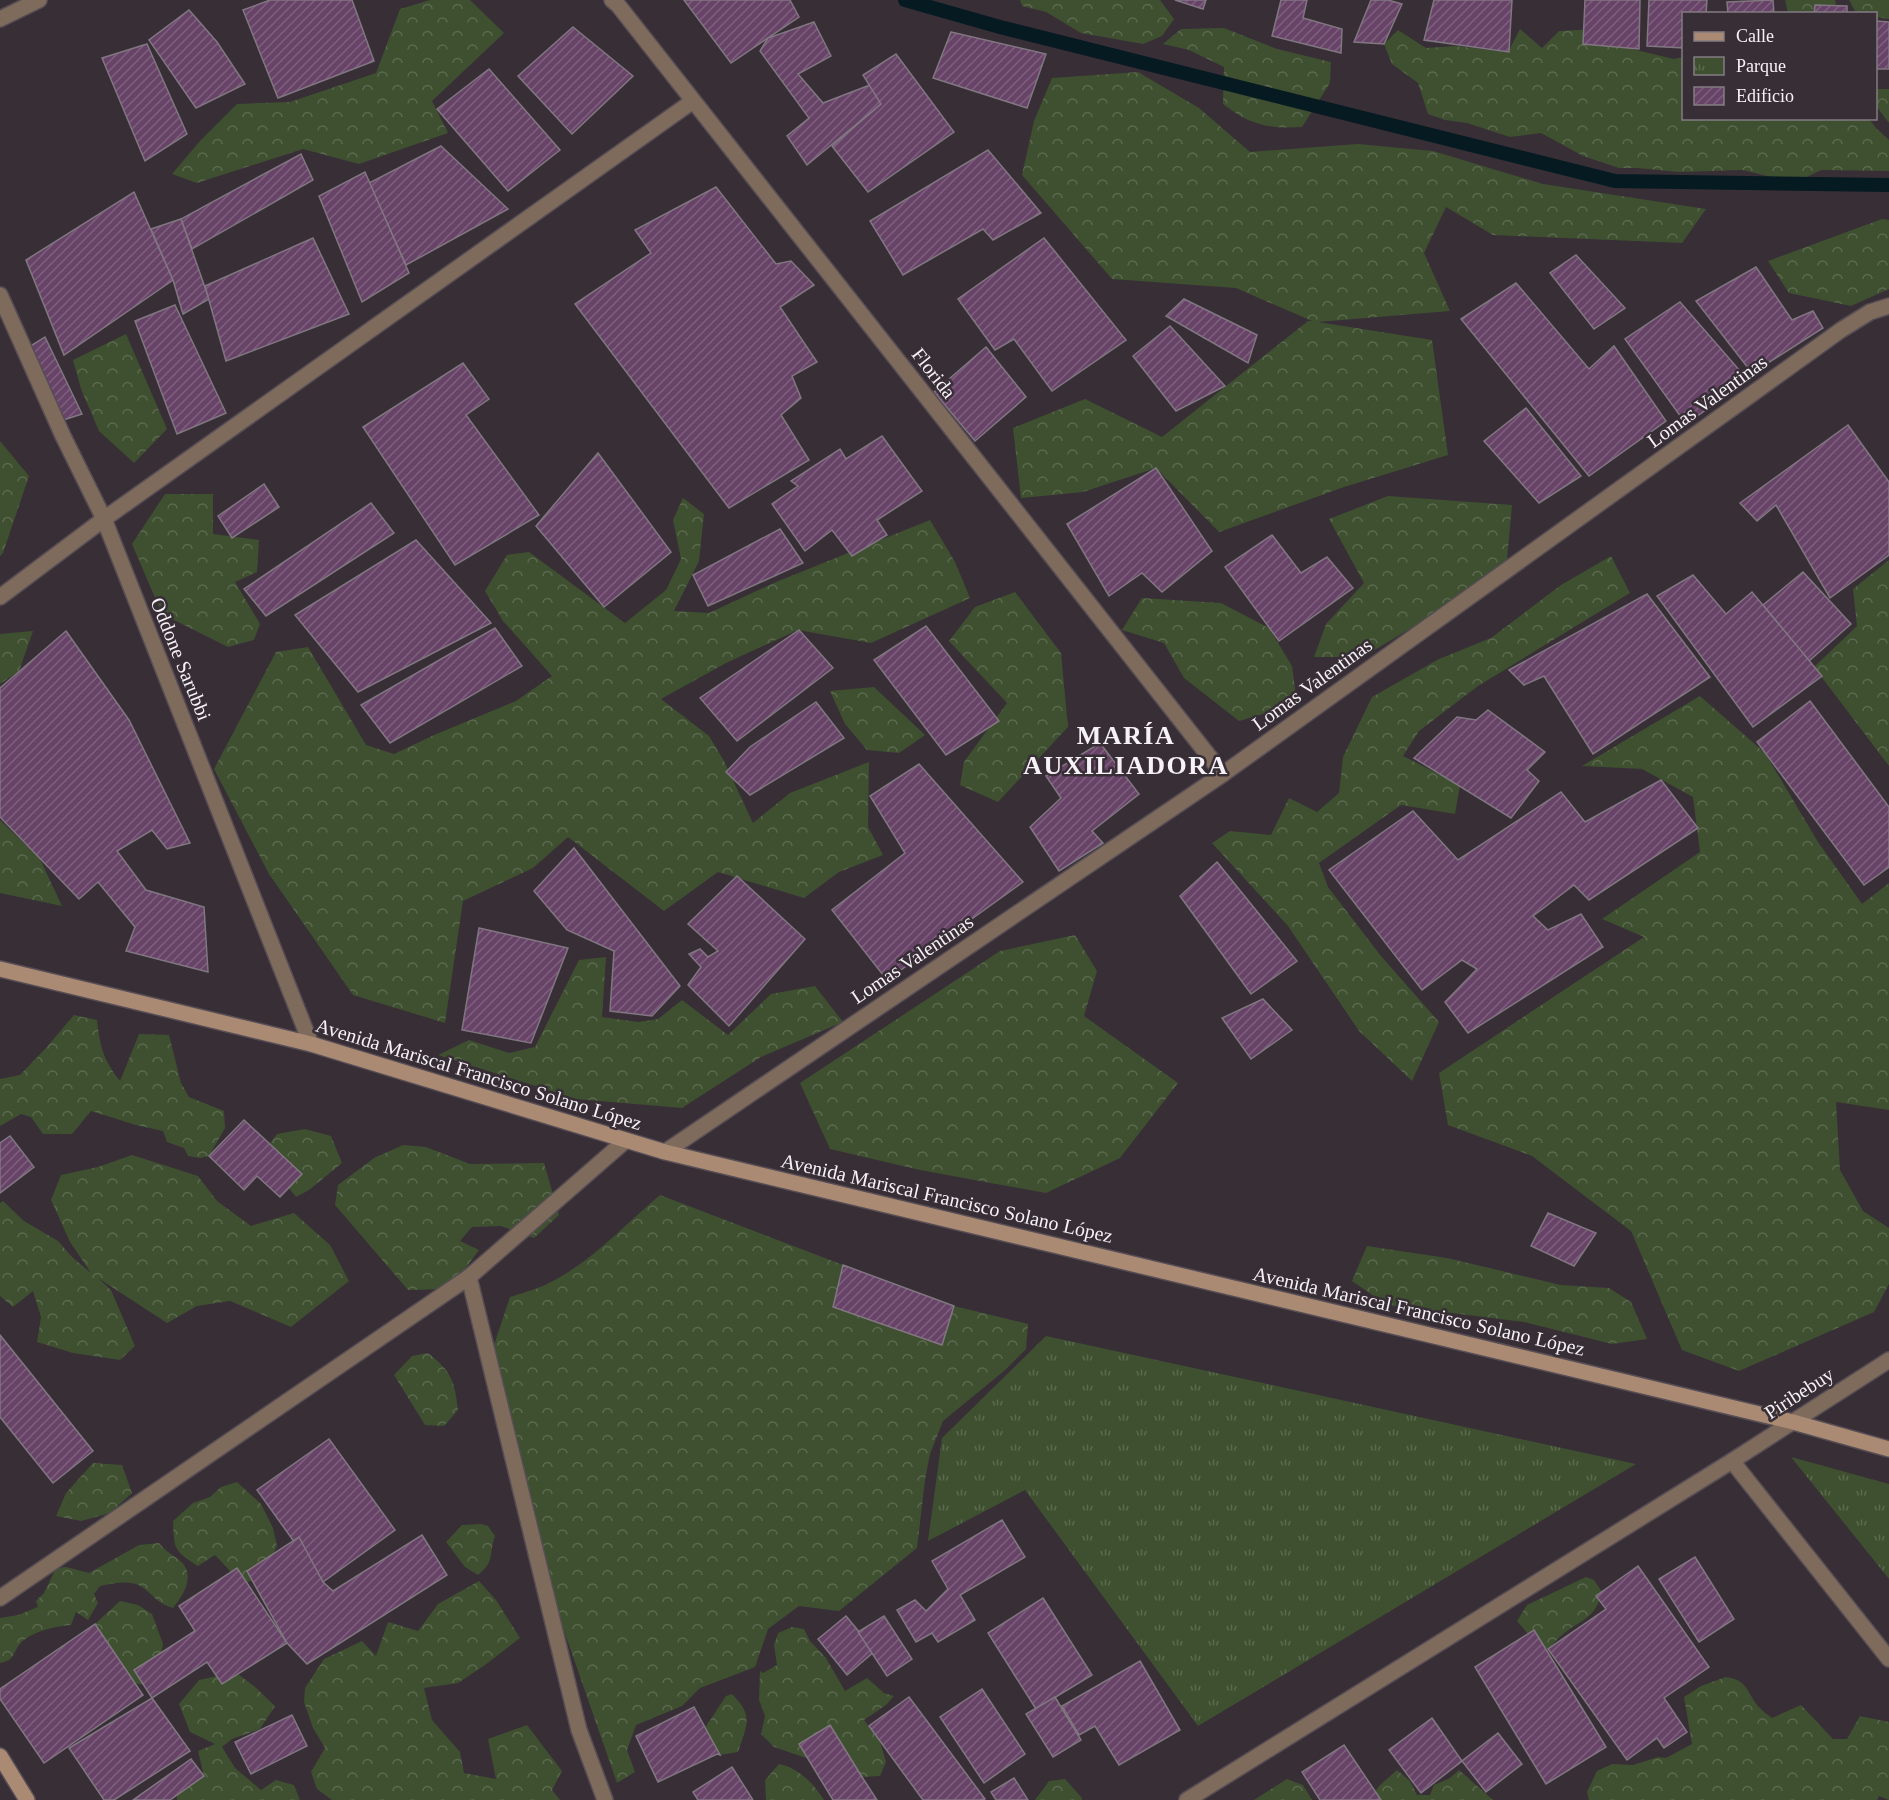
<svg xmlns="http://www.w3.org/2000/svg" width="1889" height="1800" viewBox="0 0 1889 1800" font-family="Georgia,serif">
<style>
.forest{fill:url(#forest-crowns)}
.park{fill:url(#park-tufts)}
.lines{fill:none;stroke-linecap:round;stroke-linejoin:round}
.stream{stroke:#061a21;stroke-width:14}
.building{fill:url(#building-hatch);stroke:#817781;stroke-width:1.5}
.street-casing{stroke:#564d55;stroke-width:18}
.secondary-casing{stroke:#564d55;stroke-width:18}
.street{stroke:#7f6b5c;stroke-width:15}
.secondary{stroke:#aa8a73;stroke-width:15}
.labels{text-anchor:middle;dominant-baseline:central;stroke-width:5;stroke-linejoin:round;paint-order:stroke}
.street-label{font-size:20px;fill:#f7f2f7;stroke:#372e36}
.district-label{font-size:26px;font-weight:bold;letter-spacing:1.5px;fill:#f7f2f7;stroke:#372e36}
</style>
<defs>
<pattern id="forest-crowns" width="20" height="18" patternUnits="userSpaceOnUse" patternTransform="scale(1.5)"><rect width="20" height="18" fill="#3e5030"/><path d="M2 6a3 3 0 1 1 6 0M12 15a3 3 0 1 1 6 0" fill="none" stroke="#5b6a4f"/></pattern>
<pattern id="park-tufts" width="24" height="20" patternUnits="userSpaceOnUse" patternTransform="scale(1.5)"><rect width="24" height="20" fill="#3e5030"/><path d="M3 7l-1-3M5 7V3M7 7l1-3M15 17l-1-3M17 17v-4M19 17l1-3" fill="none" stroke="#5b6a4f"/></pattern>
<pattern id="building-hatch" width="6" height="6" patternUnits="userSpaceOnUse" patternTransform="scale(1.5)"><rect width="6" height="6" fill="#684368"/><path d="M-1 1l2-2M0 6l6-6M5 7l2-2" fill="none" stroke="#7e5f7e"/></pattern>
</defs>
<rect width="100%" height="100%" fill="#372e36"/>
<g class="forest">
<path d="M430 0H470L504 33 432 101 448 133 359 164 303 149 197 183 172 174 200 141 237 104 290 102 376 73 400 9Z"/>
<path d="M1020 0H1160L1174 19 1162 36 1143 44 1081 33 1046 12 1022 6Z"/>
<path d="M1785 0H1835L1836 3 1829 13H1788Z"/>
<path d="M1849 0H1889V19L1876 17V14L1856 13Z"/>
<path d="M1224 28 1277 49 1331 62 1330 83 1302 127C1268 129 1250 125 1223 104L1224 67 1189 50 1163 44 1181 29Z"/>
<path d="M1520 29 1542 48 1559 31 1598 29 1611 44 1674 59 1683 57 1684 118 1869 119 1876 128 1889 140V171L1821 170 1795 183 1743 170 1679 172 1637 168H1619L1583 156 1541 133 1510 137 1467 123 1445 120 1428 114 1418 83 1392 64 1384 44 1398 30 1426 48 1455 46 1508 52Z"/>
<path d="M1138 72 1199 108 1250 152 1358 144 1433 151 1543 184 1706 209 1682 243 1493 235 1446 207 1424 253 1450 311 1318 322 1432 340 1448 455 1344 487 1219 532 1156 468 1083 492 1021 498 1013 428 1085 399 1162 437 1308 321H1312L1236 288 1112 279 1022 175 1034 121 1052 78Z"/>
<path d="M1876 89H1889V123L1876 106Z"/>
<path d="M1882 219 1889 220V289L1851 306 1789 293 1768 261Z"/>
<path d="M126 334 167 429 134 463 99 431 81 389 73 360Z"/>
<path d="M0 441 29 476 3 553 0 556Z"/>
<path d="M165 494H213V534L259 540 257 572 235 582 260 624 254 640 228 647 162 614 132 544Z"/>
<path d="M1388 496 1512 505 1506 571 1363 657H1314L1326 624 1364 583 1329 519Z"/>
<path d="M683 498 704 514 699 561 674 611 709 613 776 582 930 520 955 562 970 598 871 643 798 630 726 663 661 699 709 736 724 761 753 823 790 793 869 762 868 827 883 855 839 872 804 898 718 872 664 911 568 837 533 868 463 901 445 1023 353 995 269 874 214 769 276 652 308 647 366 745 394 754 434 735 516 701 552 676 503 621 485 591 507 555 529 552 625 623 666 590 681 559 673 520Z"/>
<path d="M1611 556 1630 593 1478 686 1419 731 1403 756 1460 785 1455 814 1401 805 1319 863 1328 887 1381 956 1439 1022 1412 1081 1359 1031 1288 926 1212 843 1230 831 1271 835 1289 798 1317 812 1339 793 1343 757 1372 697 1439 659 1491 638 1561 585Z"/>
<path d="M1889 560V766L1814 667 1857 626 1853 589Z"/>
<path d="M1015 592 1061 653 1068 727 998 802 960 785 964 762 1007 703 949 641 975 607Z"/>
<path d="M1142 598 1221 603 1269 628 1292 666 1297 704 1239 721 1184 678 1164 643 1122 630Z"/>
<path d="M33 631 19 671 0 684V634Z"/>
<path d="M874 687 925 735 899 753 867 750 845 724 830 691Z"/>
<path d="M1700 696 1765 753 1818 842 1862 904 1889 883V1110L1836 1102 1840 1170 1863 1211 1889 1228V1284L1874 1312 1739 1371 1682 1350 1631 1231 1532 1156 1448 1125 1439 1073 1644 937 1602 919 1700 852 1693 797 1642 769 1582 766Z"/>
<path d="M0 820 40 859 62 906 0 893Z"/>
<path d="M1075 935 1097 971 1084 1016 1178 1083 1120 1158 1046 1193 920 1170 830 1149 800 1083 1000 951Z"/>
<path d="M606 957 602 1017 638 1022 658 1019 682 1000 728 1035 771 994 815 986 843 1022 761 1057 682 1108 576 1099 438 1055 469 1040 509 1053 535 1047 579 960Z"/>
<path d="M74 1015 97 1020C100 1047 103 1059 120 1081L139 1034 169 1035 181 1083 189 1097 224 1111 225 1128 209 1156 200 1158 188 1156 184 1148 167 1142 163 1131 136 1125 91 1111 72 1134H43L31 1117 21 1114 0 1126V1079L20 1075 46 1048Z"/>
<path d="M305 1129 331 1136 342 1163 309 1190 296 1197 270 1165 267 1147 277 1134Z"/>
<path d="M403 1145 426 1147 470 1164 544 1163 559 1215 534 1238 501 1226 472 1227 460 1241 479 1250 450 1289 408 1290 335 1205 338 1185 374 1158Z"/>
<path d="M132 1155 198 1176 217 1201 251 1226 294 1213 330 1245 349 1281 291 1327 230 1301 197 1306 167 1323 98 1278 111 1290 135 1346 120 1360 73 1353 37 1342 41 1317 33 1291 13 1307 0 1296V1203L3 1201 24 1221 58 1241 72 1257 91 1273 70 1242 51 1200 61 1175 98 1167Z"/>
<path d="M660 1195 843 1265 833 1307 941 1345 954 1306 1028 1324 1026 1349 1004 1371 943 1421 930 1454 925 1480 917 1548 839 1611 799 1606 768 1629 755 1667 700 1688 682 1706 636 1725 627 1750 635 1772 617 1783 529 1530 491 1354 510 1297C521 1293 534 1290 545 1285 590 1264 623 1226 660 1195Z"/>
<path d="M1367 1246 1447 1258 1561 1285 1609 1288 1631 1302 1647 1339 1612 1344 1524 1322 1387 1305 1352 1281Z"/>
<path d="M428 1353C452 1372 454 1380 458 1410L444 1426 425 1425 394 1375 412 1356Z"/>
<path d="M93 1463 122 1465 132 1493 110 1513 81 1521 56 1516 66 1493Z"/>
<path d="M237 1482 261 1504 273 1528 277 1546 268 1565 254 1580 247 1582 231 1572 215 1555 198 1566C174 1551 174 1550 173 1521L193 1503 210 1497 221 1487Z"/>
<path d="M481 1524 488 1526 495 1536C488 1555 496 1560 478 1575L465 1567 446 1542 462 1525Z"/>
<path d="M159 1543C167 1554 180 1558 184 1565 194 1579 182 1597 173 1608 156 1603 154 1595 142 1587 129 1579 113 1584 100 1586L94 1594 98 1603 88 1620 76 1612 71 1625C57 1626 35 1631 24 1640 12 1649 18 1660 0 1663V1618L18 1615 38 1607 36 1601 44 1593 56 1568 66 1567 89 1573 139 1545Z"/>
<path d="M1586 1577 1594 1580 1602 1592C1595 1620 1581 1619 1562 1635 1557 1639 1553 1645 1548 1649L1535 1642 1517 1621 1527 1605Z"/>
<path d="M479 1581 496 1600 520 1638 485 1665 458 1683 424 1688 432 1720 460 1752 464 1773 496 1779 488 1739 527 1725 562 1771 552 1790 560 1800H332L317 1789 311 1772 325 1748 313 1728 304 1702 305 1688 324 1659 362 1641 376 1656 388 1622 418 1631 438 1604Z"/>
<path d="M120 1601 138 1605 152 1614 163 1644 161 1654 144 1685 123 1681 94 1638 95 1624Z"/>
<path d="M792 1627 804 1629 810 1641 826 1658 845 1691 867 1678 884 1693 894 1696 886 1705 864 1720 880 1742 886 1762 880 1776 862 1777 774 1747 761 1734 765 1716 759 1700 760 1671 763 1673 777 1665 774 1645 778 1633Z"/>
<path d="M235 1672 254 1686 275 1706 260 1729 232 1739 222 1747 235 1768 261 1790 276 1780 294 1785 300 1800H177L178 1785 204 1776 198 1751 215 1744 190 1732 179 1704 199 1680Z"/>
<path d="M1726 1677C1747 1680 1746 1690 1757 1705 1761 1710 1767 1714 1772 1718L1801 1705 1833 1739H1847L1860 1716 1889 1722V1800L1879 1796 1877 1800H1589L1587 1792 1597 1771 1612 1764 1633 1765 1658 1757 1666 1758 1692 1744 1684 1697 1701 1686Z"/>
<path d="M732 1694C754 1716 747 1725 738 1752L720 1755 697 1740 726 1696Z"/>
<path d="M779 1764C799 1768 814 1784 824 1800H766L765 1780Z"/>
<path d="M1397 1770 1410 1781 1417 1795H1430L1434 1785 1450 1778 1459 1770 1493 1800H1496H1370L1379 1786Z"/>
<path d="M1065 1779 1082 1798V1800H1035L1049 1781Z"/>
<path d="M1287 1779 1303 1785 1312 1800H1254Z"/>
</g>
<g class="park">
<path d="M1046 1336 1636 1464 1198 1726 1025 1490 928 1541 942 1438Z"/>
<path d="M1791 1457 1889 1484V1579Z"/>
</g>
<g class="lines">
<path class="stream" d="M905 0 1000 27 1615 181 1889 185"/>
</g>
<g class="building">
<path d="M270 0H352L374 61 278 98 243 10Z"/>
<path d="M684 0H790L799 17 731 63Z"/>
<path d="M1175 0H1206L1203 9Z"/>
<path d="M1281 0H1307L1303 18 1342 29 1341 53 1272 36Z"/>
<path d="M1371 0H1388L1402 4 1384 44 1354 42Z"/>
<path d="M1434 0H1512L1509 52 1424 40Z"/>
<path d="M1585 0H1640L1639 49 1583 44Z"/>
<path d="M1649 0H1707L1706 14H1684V48L1647 46Z"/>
<path d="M1773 0 1774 14H1728L1727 2Z"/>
<path d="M1815 5 1847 6V14H1814Z"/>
<path d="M189 10 217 42 245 84 196 108 149 40Z"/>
<path d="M1876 21 1889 22V69H1876Z"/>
<path d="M814 22 831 56 798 74 823 103 870 85 881 104 807 165 787 136 809 118 760 51 768 38Z"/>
<path d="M573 27 633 76 572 134 518 76Z"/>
<path d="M951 32 1046 54 1027 108 933 78Z"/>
<path d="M147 44 187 134 145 161 102 58Z"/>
<path d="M896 54 954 132 868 192 832 146 881 104 863 75Z"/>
<path d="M489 69 560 150 508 191 437 109Z"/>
<path d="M441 146 508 209 406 265 369 183Z"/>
<path d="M988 150 1041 213 993 240 983 229 903 275 870 221Z"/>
<path d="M301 154 313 180 192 249 181 219Z"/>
<path d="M365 172 409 273 362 302 319 196Z"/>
<path d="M716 187 776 264 791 261 814 285 780 307 817 362 792 376 801 398 781 415 809 460 729 508 575 304 651 253 635 230Z"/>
<path d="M134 192 173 280 64 355 26 260Z"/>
<path d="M181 219 209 299 183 314 173 280 151 229Z"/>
<path d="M313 238 349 314 226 361 205 286Z"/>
<path d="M1044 238 1126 340 1052 391 1014 339 995 350 958 299Z"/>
<path d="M1576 255 1625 308 1594 329 1550 273Z"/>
<path d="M1756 267 1792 320 1813 311 1823 328 1752 373 1696 301Z"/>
<path d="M1516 283 1589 369 1614 346 1666 421 1589 476 1461 319Z"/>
<path d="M1184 299 1257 335 1248 363 1166 316Z"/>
<path d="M1680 302 1748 380 1686 424 1625 339Z"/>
<path d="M175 305 226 413 177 434 135 321Z"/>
<path d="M1170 326 1225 386 1176 411 1133 356Z"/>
<path d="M45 337 82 414 60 421 27 348Z"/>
<path d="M986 347 1026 397 975 441 934 392Z"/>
<path d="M463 363 489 399 466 415 539 515 455 565 363 427Z"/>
<path d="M1526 408 1581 476 1539 503 1484 441Z"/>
<path d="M1848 425 1889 482V555L1830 598 1776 505 1757 521 1740 503Z"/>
<path d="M882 436 922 491 877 520 887 535 852 556 832 530 805 551 772 504 798 486 791 481 840 449 846 459Z"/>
<path d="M598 453 671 552 604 607 536 526Z"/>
<path d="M1156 468 1212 551 1162 592 1142 573 1109 596 1067 524Z"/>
<path d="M264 484 279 507 232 538 218 516Z"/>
<path d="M371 503 394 533 266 616 244 589Z"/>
<path d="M780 529 803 563 708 606 693 575Z"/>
<path d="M1272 535 1301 573 1327 557 1353 588 1279 641 1225 567Z"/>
<path d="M416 540 491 623 358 692 295 615Z"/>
<path d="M1803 572 1851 624 1809 661 1763 605Z"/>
<path d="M1693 575 1726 614 1752 592 1822 676 1753 727 1657 596Z"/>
<path d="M1647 594 1710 677 1593 754 1544 676 1524 685 1509 670Z"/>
<path d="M926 626 999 721 946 755 874 660Z"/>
<path d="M495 628 522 666 390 743 361 705Z"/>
<path d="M799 630 833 668 737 741 700 698Z"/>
<path d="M66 631 129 720 190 843 167 849 152 830 117 851 146 890 204 907 208 972 126 951 135 927 98 882 79 899 0 817V688Z"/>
<path d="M1810 701 1889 807V867L1864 885 1757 742Z"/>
<path d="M816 702 844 738 750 795 726 772 750 747Z"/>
<path d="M1488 710 1545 752 1527 770 1539 781 1511 818 1414 758 1457 717 1476 720Z"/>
<path d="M1100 743 1139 794 1092 831 1103 843 1059 871 1030 827 1061 798 1046 776Z"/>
<path d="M919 764 1023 882 887 980 832 910 905 853 870 796Z"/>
<path d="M1661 780 1698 828 1589 900 1574 885 1533 916 1548 930 1581 914 1603 947 1468 1033 1445 1002 1477 969 1462 960 1422 990 1329 870 1413 811 1458 860 1561 792 1585 822Z"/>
<path d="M574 848 680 986 652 1016 610 1011 614 951 567 930 534 891Z"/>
<path d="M1217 862 1297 961 1251 994 1180 896Z"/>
<path d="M737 876 805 939 729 1026 688 985 701 967 689 954 700 949 708 957 718 951 688 924Z"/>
<path d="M479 928 568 948 531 1043 462 1030Z"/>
<path d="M1263 999 1292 1030 1251 1059 1222 1018Z"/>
<path d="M244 1120 302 1174 280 1197 257 1176 244 1190 209 1156Z"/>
<path d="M10 1136 34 1167 0 1193V1143Z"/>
<path d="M1548 1213 1596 1233 1574 1266 1531 1246Z"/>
<path d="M843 1265 954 1306 942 1345 833 1307Z"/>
<path d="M0 1335 93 1451 53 1483 0 1417Z"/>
<path d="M329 1439 395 1530 323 1582 257 1490Z"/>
<path d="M1002 1520 1025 1557 960 1595 975 1620 938 1642 932 1633 916 1642 897 1610 915 1600 926 1611 948 1589 932 1561Z"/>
<path d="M422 1535 447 1575 307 1664 287 1643 247 1571 299 1537 323 1582 333 1591Z"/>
<path d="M1695 1557 1734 1619 1699 1642 1659 1579Z"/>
<path d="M1638 1566 1709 1667 1664 1698 1687 1732 1664 1748 1657 1738 1627 1760 1548 1649 1606 1609 1596 1596Z"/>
<path d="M237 1568 287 1643 222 1684 207 1662 152 1698 134 1670 195 1631 179 1606Z"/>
<path d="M1043 1598 1092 1675 1036 1709 988 1633Z"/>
<path d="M846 1616 875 1651 847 1675 818 1639Z"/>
<path d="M884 1616 912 1659 887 1676 858 1632Z"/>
<path d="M95 1624 143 1695 44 1763 0 1699V1689Z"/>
<path d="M1534 1630 1606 1747 1546 1784 1475 1667Z"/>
<path d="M1140 1661 1180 1730 1119 1765 1095 1726 1079 1735 1062 1706Z"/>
<path d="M982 1689 1025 1754 984 1783 940 1717Z"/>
<path d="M909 1697 985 1799 983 1800H923L869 1726Z"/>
<path d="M1055 1697 1081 1740 1053 1757 1026 1714Z"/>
<path d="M152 1698 190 1751 114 1800H104L69 1748Z"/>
<path d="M694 1707 720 1755 717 1754 658 1782 636 1736Z"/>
<path d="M292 1715 307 1746 251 1774 235 1742Z"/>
<path d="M1432 1718 1462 1761 1421 1793 1389 1750Z"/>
<path d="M830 1725 862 1777 877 1800H833L799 1744Z"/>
<path d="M1498 1733 1522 1764 1486 1792 1462 1761Z"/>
<path d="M1344 1745 1381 1800H1320L1302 1772Z"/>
<path d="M191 1759 204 1776 170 1800H133Z"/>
<path d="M732 1767 753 1800H698L693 1792Z"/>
<path d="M1014 1778 1028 1800H996L991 1792Z"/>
</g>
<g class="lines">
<defs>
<g id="street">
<path d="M612 0 618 5 1223 774"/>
<path d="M0 19 39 0"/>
<path d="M0 295 63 436 104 519 311 1044"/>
<path d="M0 597 104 519 693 101"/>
<path d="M665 1152 1223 774 1841 330 1870 312 1889 306"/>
<path d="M469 1277 579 1730 605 1800"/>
<path d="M1732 1461 1889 1659"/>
<path d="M0 1598 469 1277 625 1141"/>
<path d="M1187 1800 1732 1461 1889 1360"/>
</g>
<g id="secondary">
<path d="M0 969 311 1044 665 1152 1793 1422 1889 1449"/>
<path d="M0 1756 27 1800"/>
</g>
</defs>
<use href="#street" class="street-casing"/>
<use href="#secondary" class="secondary-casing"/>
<use href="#street" class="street"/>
<use href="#secondary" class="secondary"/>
</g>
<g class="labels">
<g class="street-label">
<text transform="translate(934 373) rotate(52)">Florida</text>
<text transform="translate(1707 401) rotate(-36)">Lomas Valentinas</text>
<text transform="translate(181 659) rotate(68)">Oddone Sarubbi</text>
<text transform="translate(1312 684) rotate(-36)">Lomas Valentinas</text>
<text transform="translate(912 959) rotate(-34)">Lomas Valentinas</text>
<text transform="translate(479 1074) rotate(17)">Avenida Mariscal Francisco Solano López</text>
<text transform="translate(947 1198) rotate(13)">Avenida Mariscal Francisco Solano López</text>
<text transform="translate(1419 1311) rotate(13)">Avenida Mariscal Francisco Solano López</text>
<text transform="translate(1799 1393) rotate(-33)">Piribebuy</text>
</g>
<g class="district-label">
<text x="1126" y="735">MARÍA<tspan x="1126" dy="30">AUXILIADORA</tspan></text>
</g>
</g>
<rect x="1682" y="12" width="195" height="108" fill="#372e36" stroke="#847c83" stroke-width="1.5"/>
<rect x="1694" y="32" width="30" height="9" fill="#aa8a73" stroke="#847c83" stroke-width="1.5"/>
<text x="1736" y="42" font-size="18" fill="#f7f2f7">Calle</text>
<rect x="1694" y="57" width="30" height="18" fill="url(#park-tufts)" stroke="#847c83" stroke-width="1.5"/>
<text x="1736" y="72" font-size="18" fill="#f7f2f7">Parque</text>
<rect x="1694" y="87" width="30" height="18" fill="url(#building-hatch)" stroke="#847c83" stroke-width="1.5"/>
<text x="1736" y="102" font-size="18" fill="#f7f2f7">Edificio</text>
</svg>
